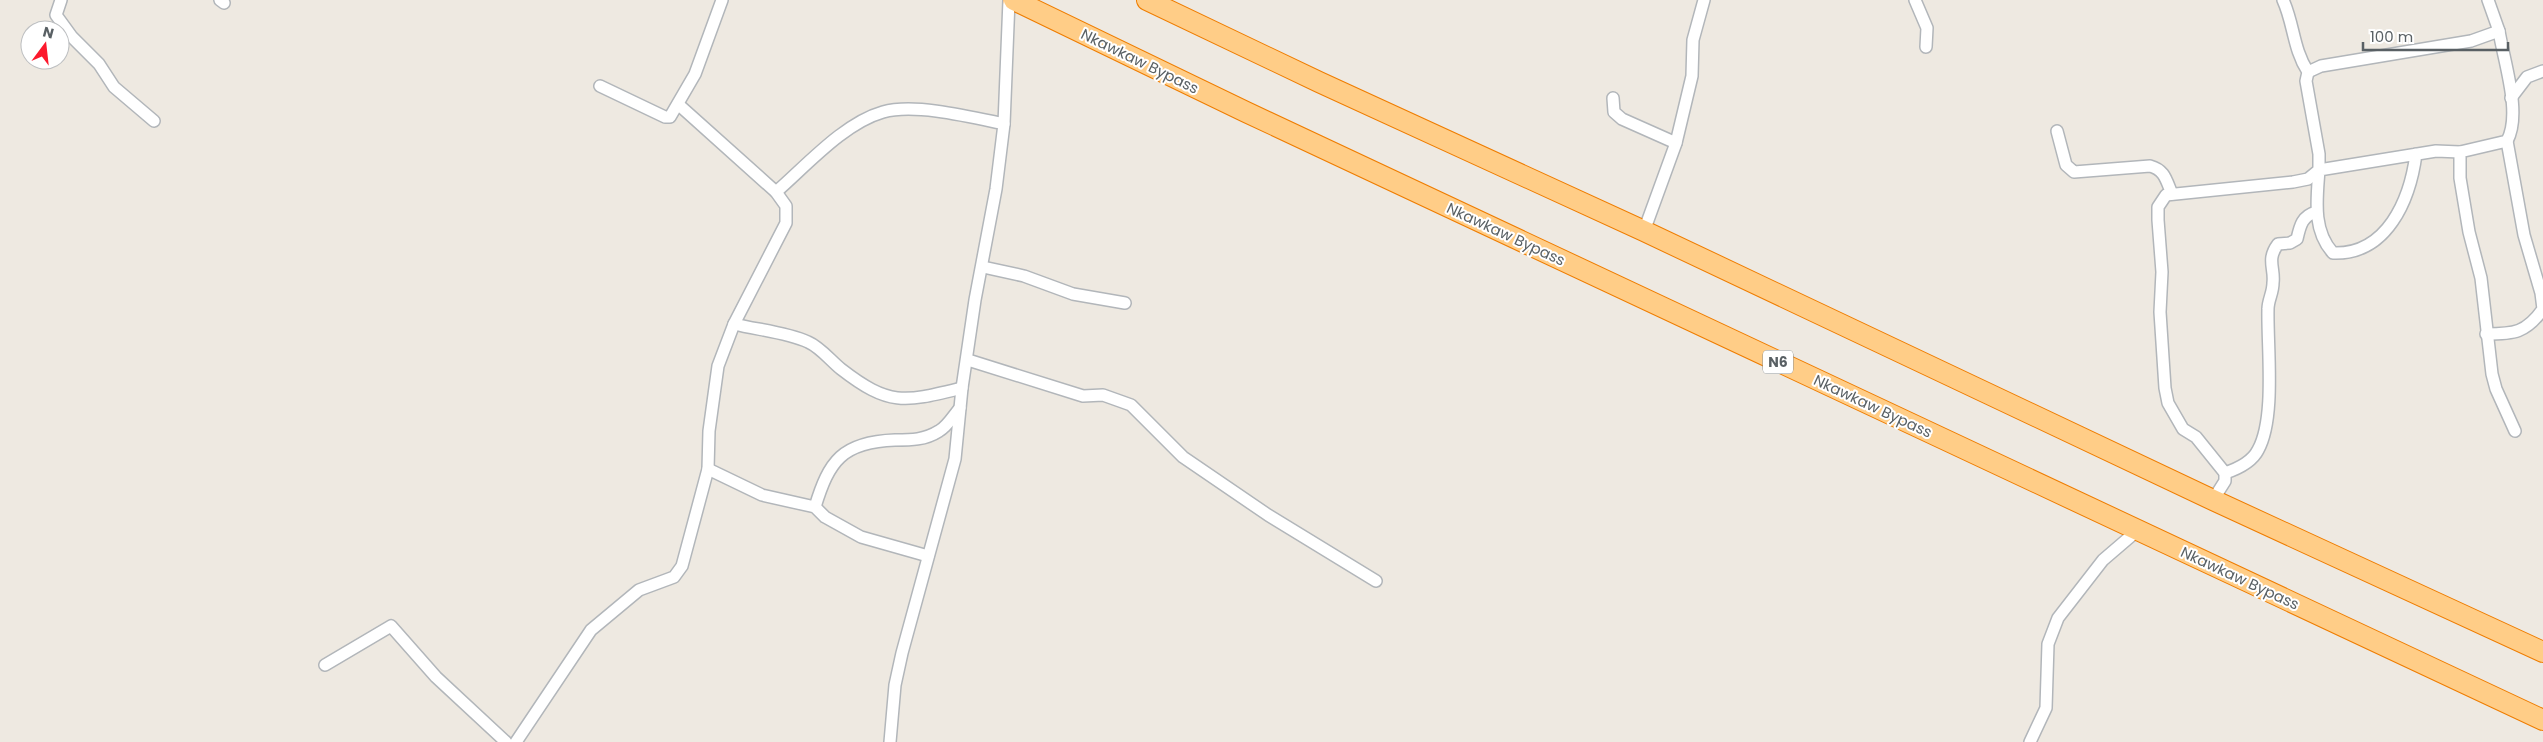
<svg xmlns="http://www.w3.org/2000/svg" width="2543" height="742" viewBox="0 0 2543 742" font-family="Poppins,sans-serif">
<style>
.lines{fill:none;stroke-linecap:round;stroke-linejoin:round}
.street-casing{stroke:#b2b6ba;stroke-width:14}
.highway-casing{stroke:#ef7d00;stroke-width:22}
.street{stroke:#fff;stroke-width:11}
.highway{stroke:#ffcd87;stroke-width:20}
.labels{text-anchor:middle;dominant-baseline:central;stroke-width:4;stroke-linejoin:round;paint-order:stroke}
.shield{fill:#fff;stroke:#8b9092;stroke-width:1}
.shield-label{font-size:14px;font-weight:bold;fill:#596064}
.street-label{font-size:15px;fill:#596064;stroke:#fff}
</style>
<rect width="100%" height="100%" fill="#eee9e1"/>
<g class="lines">
<defs>
<g id="street">
<path d="M61 0 56 15 72 37 99 64 114 87 154 121"/>
<path d="M220 0 224 3"/>
<path d="M1915 0 1927 28 1926 47"/>
<path d="M2499 31C2504 62 2522 114 2507 141L2460 152V178L2469 232 2481 278 2492 374 2496 389 2515 431"/>
<path d="M2308 72 2321 66 2471 41 2499 31 2488 0"/>
<path d="M600 86 665 117H670L695 74 722 0"/>
<path d="M1613 98 1614 112 1622 119 1676 143"/>
<path d="M2511 98 2527 77 2543 71"/>
<path d="M2057 131 2066 165 2074 172 2150 166C2165 170 2166 180 2172 194"/>
<path d="M2416 154C2410 200 2387 255 2333 253 2312 230 2317 198 2319 170L2436 151 2460 152"/>
<path d="M776 192C807 165 844 123 883 112 915 103 971 117 1004 124"/>
<path d="M1644 231 1676 143 1692 76 1693 40 1704 0"/>
<path d="M983 267 1024 276 1073 294 1125 303"/>
<path d="M734 324C758 330 786 332 808 342 820 347 831 361 841 369 890 407 905 402 962 388"/>
<path d="M2486 334C2514 334 2526 333 2543 309L2541 293 2524 235 2507 141"/>
<path d="M968 360 1083 396 1103 395 1131 405 1183 457 1268 515 1376 581"/>
<path d="M708 469 762 495 815 507 825 517 861 537 928 556"/>
<path d="M2225 473C2237 469 2252 462 2258 450 2276 418 2267 346 2268 309 2268 300 2273 293 2273 283 2275 268 2266 260 2278 244L2290 243 2297 239C2300 226 2302 216 2316 212"/>
<path d="M2213 500 2225 481V473L2196 437 2183 429 2168 403 2165 388 2160 312 2162 272 2158 220V207L2166 195 2293 182 2308 179 2319 170V154L2306 81 2308 72C2293 49 2294 24 2283 0"/>
<path d="M815 507C829 461 842 442 895 440 911 440 925 440 939 431 947 427 954 415 960 408"/>
<path d="M325 665 391 626 436 677 506 742"/>
<path d="M516 742 591 630 639 590 674 577 682 566 708 469 709 431 718 366 734 324 786 223V206L776 192 679 105"/>
<path d="M890 742 895 685 902 653 955 459 962 388 975 300 996 189 1004 124 1009 0"/>
<path d="M2030 742 2046 708 2048 644 2058 618 2103 560 2138 530"/>
</g>
<g id="highway">
<path d="M1014 0 1246 112 2543 720"/>
<path d="M1147 0 1319 82 1644 231 2213 500 2543 652"/>
</g>
</defs>
<use href="#street" class="street-casing"/>
<use href="#highway" class="highway-casing"/>
<use href="#street" class="street"/>
<use href="#highway" class="highway"/>
</g>
<g class="labels">
<rect class="shield" x="1763" y="350.5" width="30" height="23" rx="4"/>
<g class="shield-label">
<text x="1778" y="362">N6</text>
</g>
<g class="street-label">
<text transform="translate(1140 61) rotate(26)">Nkawkaw Bypass</text>
<text transform="translate(1506 234) rotate(25)">Nkawkaw Bypass</text>
<text transform="translate(1873 406) rotate(25)">Nkawkaw Bypass</text>
<text transform="translate(2240 578) rotate(25)">Nkawkaw Bypass</text>
</g>
</g>
<g transform="translate(45 45) rotate(15)"><circle r="24" fill="#ffffff" stroke="#bdbfc1"/>
<path d="M0-4L9 19L0 12L-9 19Z" fill="#fc192d"/>
<text y="-8" font-size="14" font-weight="bold" text-anchor="middle" fill="#596064">N</text>
</g>
<path d="M2363 42v8h145v-8" fill="none" stroke="#596064" stroke-width="2.5"/>
<text x="2370" y="42" font-size="15" fill="#596064" stroke="#ffffff" stroke-width="4" paint-order="stroke">100 m</text>
</svg>
